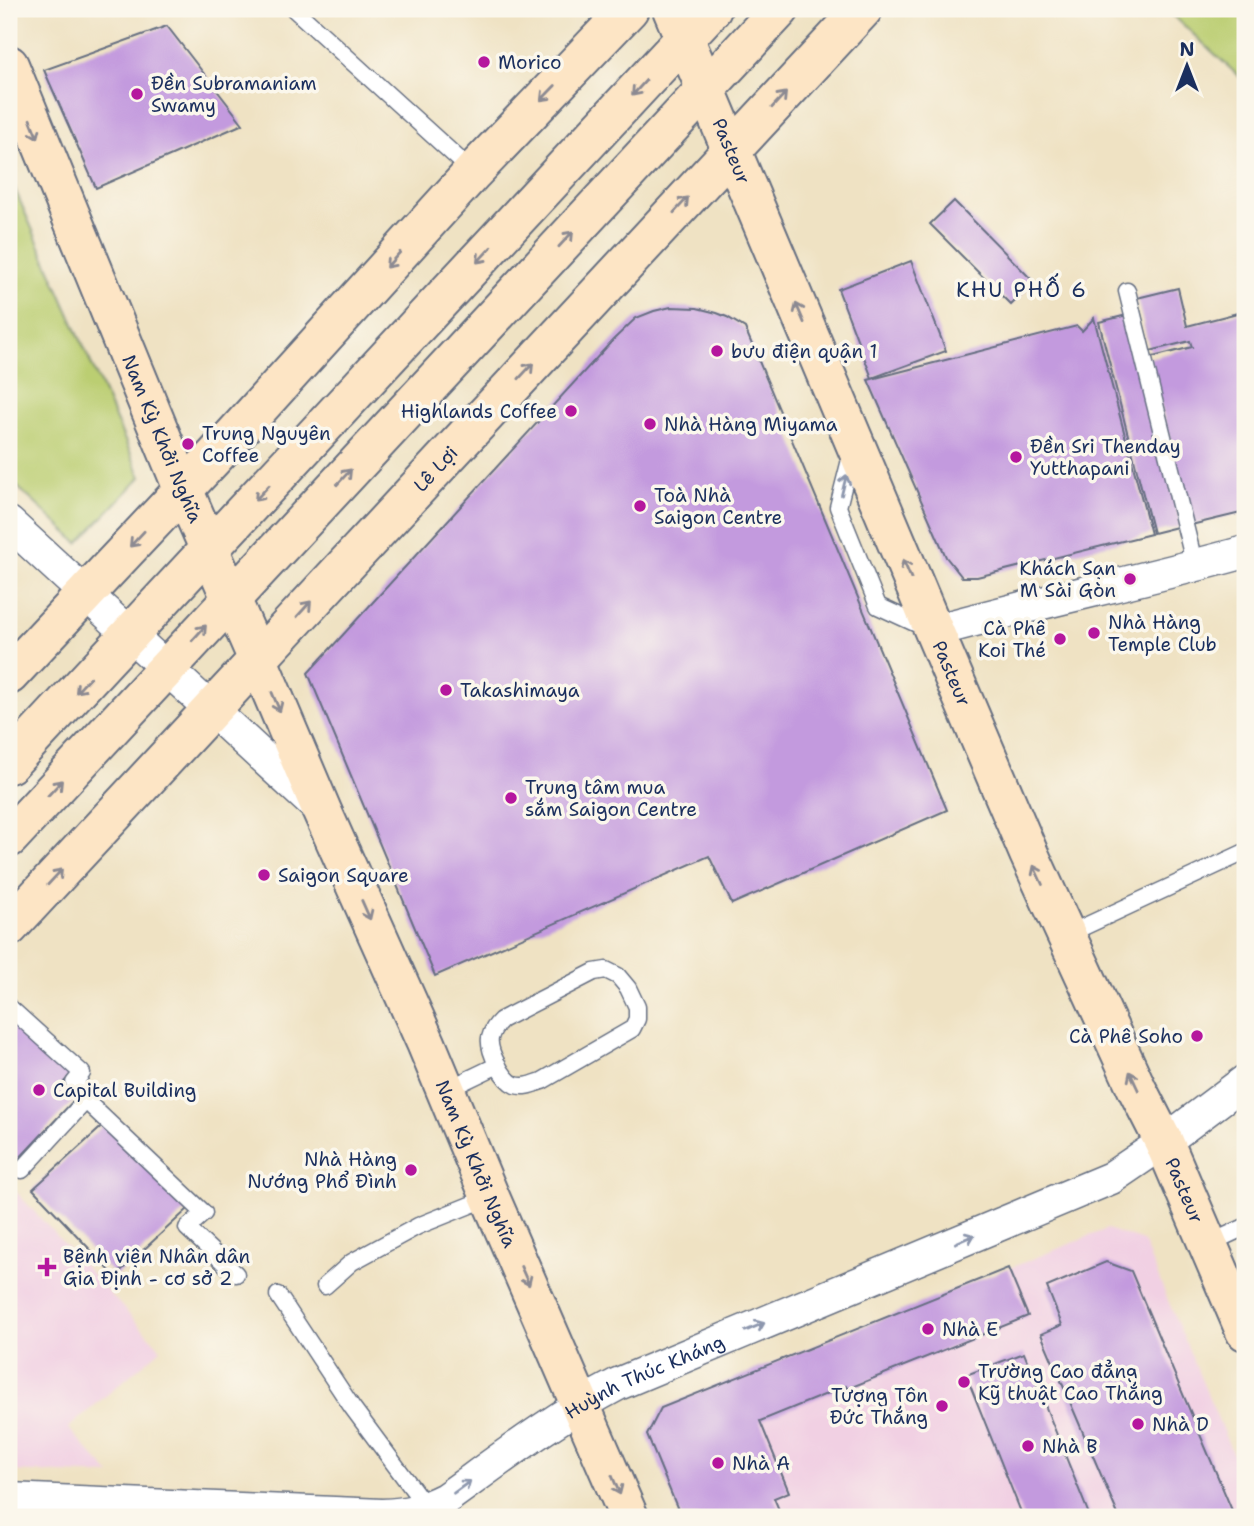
<svg xmlns="http://www.w3.org/2000/svg" width="1254" height="1526" viewBox="0 0 1254 1526" font-family="'Shantell Sans',sans-serif">
<style>
.built{fill:#f1d0e3}
.green{fill:#bbce72;stroke:#6b7e68;stroke-width:2}
.building{fill:#c39ade}
.lines{fill:none;stroke-linecap:round;stroke-linejoin:round}
.lane-casing{stroke:#656e81;stroke-width:19}
.street-casing{stroke:#656e81;stroke-width:35}
.secondary-casing{stroke:#656e81;stroke-width:42}
.lane{stroke:#fff;stroke-width:16}
.street{stroke:#fff;stroke-width:32}
.secondary{stroke:#fde5c5;stroke-width:38}
.oneway{stroke:#8c8a92}
.oneway2{stroke:#8d97ae}
.poi-dot{fill:#b5179e;stroke:#fbf7ec;stroke-width:2.5}
.labels{text-anchor:middle;dominant-baseline:central;stroke-width:7;stroke-linejoin:round;paint-order:stroke}
.poi-label{font-size:19px;fill:#1b2f5e;stroke:#fbf7ec;text-anchor:start}
.street-label{font-size:19px;fill:#1b2f5e;stroke:#fbf7ec}
.neighbourhood-label{font-size:21px;letter-spacing:2px;fill:#1b2f5e;stroke:#fbf7ec}
</style>
<rect width="100%" height="100%" fill="#fbf7ec"/>
<filter id="ink" filterUnits="userSpaceOnUse"><feTurbulence type="fractalNoise" baseFrequency=".0143" numOctaves="2"/><feDisplacementMap in="SourceGraphic" scale="14" xChannelSelector="R" yChannelSelector="G"/><feConvolveMatrix kernelMatrix="1 2 1 2 8 2 1 2 1" color-interpolation-filters="sRGB"/></filter>
<filter id="wash" filterUnits="userSpaceOnUse"><feTurbulence type="fractalNoise" baseFrequency=".00686" numOctaves="4" result="noise"/><feDisplacementMap in="SourceGraphic" scale="28" xChannelSelector="R" yChannelSelector="G"/><feGaussianBlur stdDeviation="1.57" result="paint"/><feColorMatrix in="noise" values="0 0 0 0 0 0 0 0 0 0 0 0 0 0 0 0 0 1.4 0 .05"/><feComposite in="paint" operator="in"/></filter>
<g filter="url(#wash)">
<rect width="100%" height="100%" fill="#efe2c3"/>
<g class="built">
<path d="M9 1184 161 1349 68 1428 111 1475 9 1471Z"/>
<path d="M1107 1229 1143 1241 1245 1483V1517H681L647 1435 661 1408Z"/>
</g>
<g class="green">
<path d="M1166 9H1245V82Z"/>
<path d="M9 176 141 477 78 543 9 479Z"/>
</g>
<g id="blocks">
<g class="building">
<path d="M167 26 243 124 96 188 44 70Z"/>
<path d="M954 201 1034 282 1011 305 930 224Z"/>
<path d="M911 261 946 351 872 378 838 289Z"/>
<path d="M1178 288 1187 326 1245 311V512L1191 525 1149 358 1192 347 1190 341 1150 351 1137 298Z"/>
<path d="M671 307 697 308 717 313 727 317 745 328 947 810 732 904 709 856 435 976 308 673 613 340 636 318 654 311Z"/>
<path d="M1127 315 1181 526 1153 533 1099 322Z"/>
<path d="M1094 318 1151 534 977 577H962L946 557 868 380 1077 326 1082 331Z"/>
<path d="M9 1012 74 1071 63 1083 77 1097 14 1164 9 1160Z"/>
<path d="M107 1122 188 1209 115 1276 33 1189Z"/>
<path d="M1106 1262 1131 1271 1234 1515 1227 1517H1119L1041 1334 1062 1325 1047 1287Z"/>
<path d="M1008 1268 1028 1316 847 1389 846 1386 760 1421 789 1492 774 1498 782 1517H681L647 1435 661 1408Z"/>
<path d="M1024 1353 1090 1517H1023L966 1375Z"/>
</g>
</g>
</g>
<g filter="url(#ink)">
<use href="#blocks" fill-opacity="0" stroke="#656e81" stroke-width="2"/>
<g class="lines">
<defs>
<g id="lane">
<path d="M294 9 473 172"/>
<path d="M1127 291 1195 566"/>
<path d="M852 452 838 507 878 606 928 629"/>
<path d="M1066 935 1245 852"/>
<path d="M606 970 618 976 628 988 637 1007V1019L632 1029 542 1081C533 1084 525 1088 515 1085 503 1080 488 1051 490 1038 492 1030 495 1026 501 1020L594 972Z"/>
<path d="M9 1007 82 1073 74 1083 89 1097 22 1170"/>
<path d="M446 1090 498 1065"/>
<path d="M86 1101 204 1213 187 1228 236 1274"/>
<path d="M1208 1244 1245 1227"/>
<path d="M325 1286 352 1262 418 1226 490 1197"/>
<path d="M278 1295 352 1407 427 1508"/>
</g>
<g id="street">
<path d="M9 523 318 808"/>
<path d="M934 631C1037 602 1142 581 1245 552"/>
<path id="s1" d="M9 1499 382 1515C408 1514 421 1511 445 1499 502 1458 555 1417 618 1384L1111 1178 1164 1142 1245 1081"/>
</g>
<g id="secondary">
<path id="s2" d="M672 9 934 631 1029 854 1137 1089 1164 1142 1245 1331"/>
<path id="s3" d="M9 65 183 489 258 660 322 811 426 1043 490 1197 629 1517"/>
<path d="M9 675 216 455 473 172 629 9"/>
<path d="M9 764 712 9"/>
<path d="M9 838 780 9"/>
<path id="s4" d="M9 927 863 9"/>
</g>
</defs>
<use href="#lane" class="lane-casing"/>
<use href="#street" class="street-casing"/>
<use href="#secondary" class="secondary-casing"/>
<use href="#lane" class="lane"/>
<use href="#street" class="street"/>
<use href="#secondary" class="secondary"/>
</g>
<defs><path id="oneway-shaft" d="M-6 0H5M1.5-3L5.5 0L1.5 3" fill="none" stroke-width="1.6" stroke-linecap="round" stroke-linejoin="round" transform="scale(1.75)"/></defs>
<g class="oneway">
<use href="#oneway-shaft" transform="translate(639 88) rotate(132)"/>
<use href="#oneway-shaft" transform="translate(548 93) rotate(134)"/>
<use href="#oneway-shaft" transform="translate(779 100) rotate(-47)"/>
<use href="#oneway-shaft" transform="translate(34 129) rotate(68)"/>
<use href="#oneway-shaft" transform="translate(681 205) rotate(-47)"/>
<use href="#oneway-shaft" transform="translate(566 239) rotate(-47)"/>
<use href="#oneway-shaft" transform="translate(484 255) rotate(133)"/>
<use href="#oneway-shaft" transform="translate(393 260) rotate(132)"/>
<use href="#oneway-shaft" transform="translate(800 313) rotate(-113)"/>
<use href="#oneway-shaft" transform="translate(526 371) rotate(-47)"/>
<use href="#oneway-shaft" transform="translate(344 477) rotate(-47)"/>
<use href="#oneway-shaft" transform="translate(262 493) rotate(133)"/>
<use href="#oneway-shaft" transform="translate(137 539) rotate(133)"/>
<use href="#oneway-shaft" transform="translate(907 569) rotate(-113)"/>
<use href="#oneway-shaft" transform="translate(304 609) rotate(-48)"/>
<use href="#oneway-shaft" transform="translate(199 633) rotate(-48)"/>
<use href="#oneway-shaft" transform="translate(83 685) rotate(133)"/>
<use href="#oneway-shaft" transform="translate(276 702) rotate(67)"/>
<use href="#oneway-shaft" transform="translate(55 788) rotate(-47)"/>
<use href="#oneway-shaft" transform="translate(1038 875) rotate(-115)"/>
<use href="#oneway-shaft" transform="translate(55 877) rotate(-47)"/>
<use href="#oneway-shaft" transform="translate(366 910) rotate(66)"/>
<use href="#oneway-shaft" transform="translate(1134 1081) rotate(-115)"/>
<use href="#oneway-shaft" transform="translate(525 1276) rotate(66)"/>
<use href="#oneway-shaft" transform="translate(616 1485) rotate(67)"/>
</g>
<g class="oneway2">
<use href="#oneway-shaft" transform="translate(844 485) rotate(-76)"/>
<use href="#oneway-shaft" transform="translate(965 1239) rotate(-23)"/>
<use href="#oneway-shaft" transform="translate(755 1327) rotate(-23)"/>
<use href="#oneway-shaft" transform="translate(462 1487) rotate(-36)"/>
</g>
</g>
<g class="poi-dot">
<circle cx="484" cy="62" r="7"/>
<circle cx="137" cy="94" r="7"/>
<circle cx="717" cy="351" r="7"/>
<circle cx="571" cy="411" r="7"/>
<circle cx="650" cy="424" r="7"/>
<circle cx="188" cy="444" r="7"/>
<circle cx="1016" cy="457" r="7"/>
<circle cx="640" cy="506" r="7"/>
<circle cx="1130" cy="579" r="7"/>
<circle cx="1094" cy="633" r="7"/>
<circle cx="1060" cy="639" r="7"/>
<circle cx="446" cy="690" r="7"/>
<circle cx="511" cy="798" r="7"/>
<circle cx="264" cy="875" r="7"/>
<circle cx="1197" cy="1036" r="7"/>
<circle cx="39" cy="1090" r="7"/>
<circle cx="411" cy="1170" r="7"/>
<path d="M43.5 1256.5h7v7h7v7h-7v7h-7v-7h-7v-7h7z"/>
<circle cx="928" cy="1329" r="7"/>
<circle cx="964" cy="1382" r="7"/>
<circle cx="942" cy="1406" r="7"/>
<circle cx="1138" cy="1424" r="7"/>
<circle cx="1028" cy="1446" r="7"/>
<circle cx="718" cy="1463" r="7"/>
</g>
<g class="labels">
<g class="poi-label">
<text x="498" y="62">Morico</text>
<text x="151" y="83">Đền Subramaniam<tspan x="151" dy="22">Swamy</tspan></text>
<text x="731" y="351">bưu điện quận 1</text>
<text x="557" y="411" text-anchor="end">Highlands Coffee</text>
<text x="664" y="424">Nhà Hàng Miyama</text>
<text x="202" y="433">Trung Nguyên<tspan x="202" dy="22">Coffee</tspan></text>
<text x="1030" y="446">Đền Sri Thenday<tspan x="1030" dy="22">Yutthapani</tspan></text>
<text x="654" y="495">Toà Nhà<tspan x="654" dy="22">Saigon Centre</tspan></text>
<text x="1116" y="568" text-anchor="end">Khách Sạn<tspan x="1116" dy="22">M Sài Gòn</tspan></text>
<text x="1108" y="622">Nhà Hàng<tspan x="1108" dy="22">Temple Club</tspan></text>
<text x="1046" y="628" text-anchor="end">Cà Phê<tspan x="1046" dy="22">Koi Thé</tspan></text>
<text x="460" y="690">Takashimaya</text>
<text x="525" y="787">Trung tâm mua<tspan x="525" dy="22">sắm Saigon Centre</tspan></text>
<text x="278" y="875">Saigon Square</text>
<text x="1183" y="1036" text-anchor="end">Cà Phê Soho</text>
<text x="53" y="1090">Capital Building</text>
<text x="397" y="1159" text-anchor="end">Nhà Hàng<tspan x="397" dy="22">Nướng Phổ Đình</tspan></text>
<text x="63" y="1256">Bệnh viện Nhân dân<tspan x="63" dy="22">Gia Định - cơ sở 2</tspan></text>
<text x="942" y="1329">Nhà E</text>
<text x="978" y="1371">Trường Cao đẳng<tspan x="978" dy="22">Kỹ thuật Cao Thắng</tspan></text>
<text x="928" y="1395" text-anchor="end">Tượng Tôn<tspan x="928" dy="22">Đức Thắng</tspan></text>
<text x="1152" y="1424">Nhà D</text>
<text x="1042" y="1446">Nhà B</text>
<text x="732" y="1463">Nhà A</text>
</g>
<g class="street-label">
<text stroke="none"><textPath href="#s2" startOffset="154">Pasteur</textPath></text>
<text stroke="none"><textPath href="#s3" startOffset="404">Nam Kỳ Khởi Nghĩa</textPath></text>
<text stroke="none"><textPath href="#s4" startOffset="626">Lê Lợi</textPath></text>
<text stroke="none"><textPath href="#s2" startOffset="721">Pasteur</textPath></text>
<text stroke="none"><textPath href="#s3" startOffset="1194">Nam Kỳ Khởi Nghĩa</textPath></text>
<text stroke="none"><textPath href="#s2" startOffset="1288">Pasteur</textPath></text>
<text stroke="none"><textPath href="#s1" startOffset="674">Huỳnh Thúc Kháng</textPath></text>
</g>
<g class="neighbourhood-label">
<text x="1022" y="290">KHU PHỐ 6</text>
</g>
</g>
<rect width="1254" height="1526" fill="none" stroke="#fbf7ec" stroke-width="35"/>
<g transform="translate(1187 66)" stroke="#fbf7ec" stroke-width="5" paint-order="stroke">
<path d="M0-5L12 26L0 18L-12 26Z" fill="#1b2f5e"/>
<text y="-10" font-size="19" font-weight="bold" text-anchor="middle" fill="#1b2f5e">N</text>
</g>
</svg>
